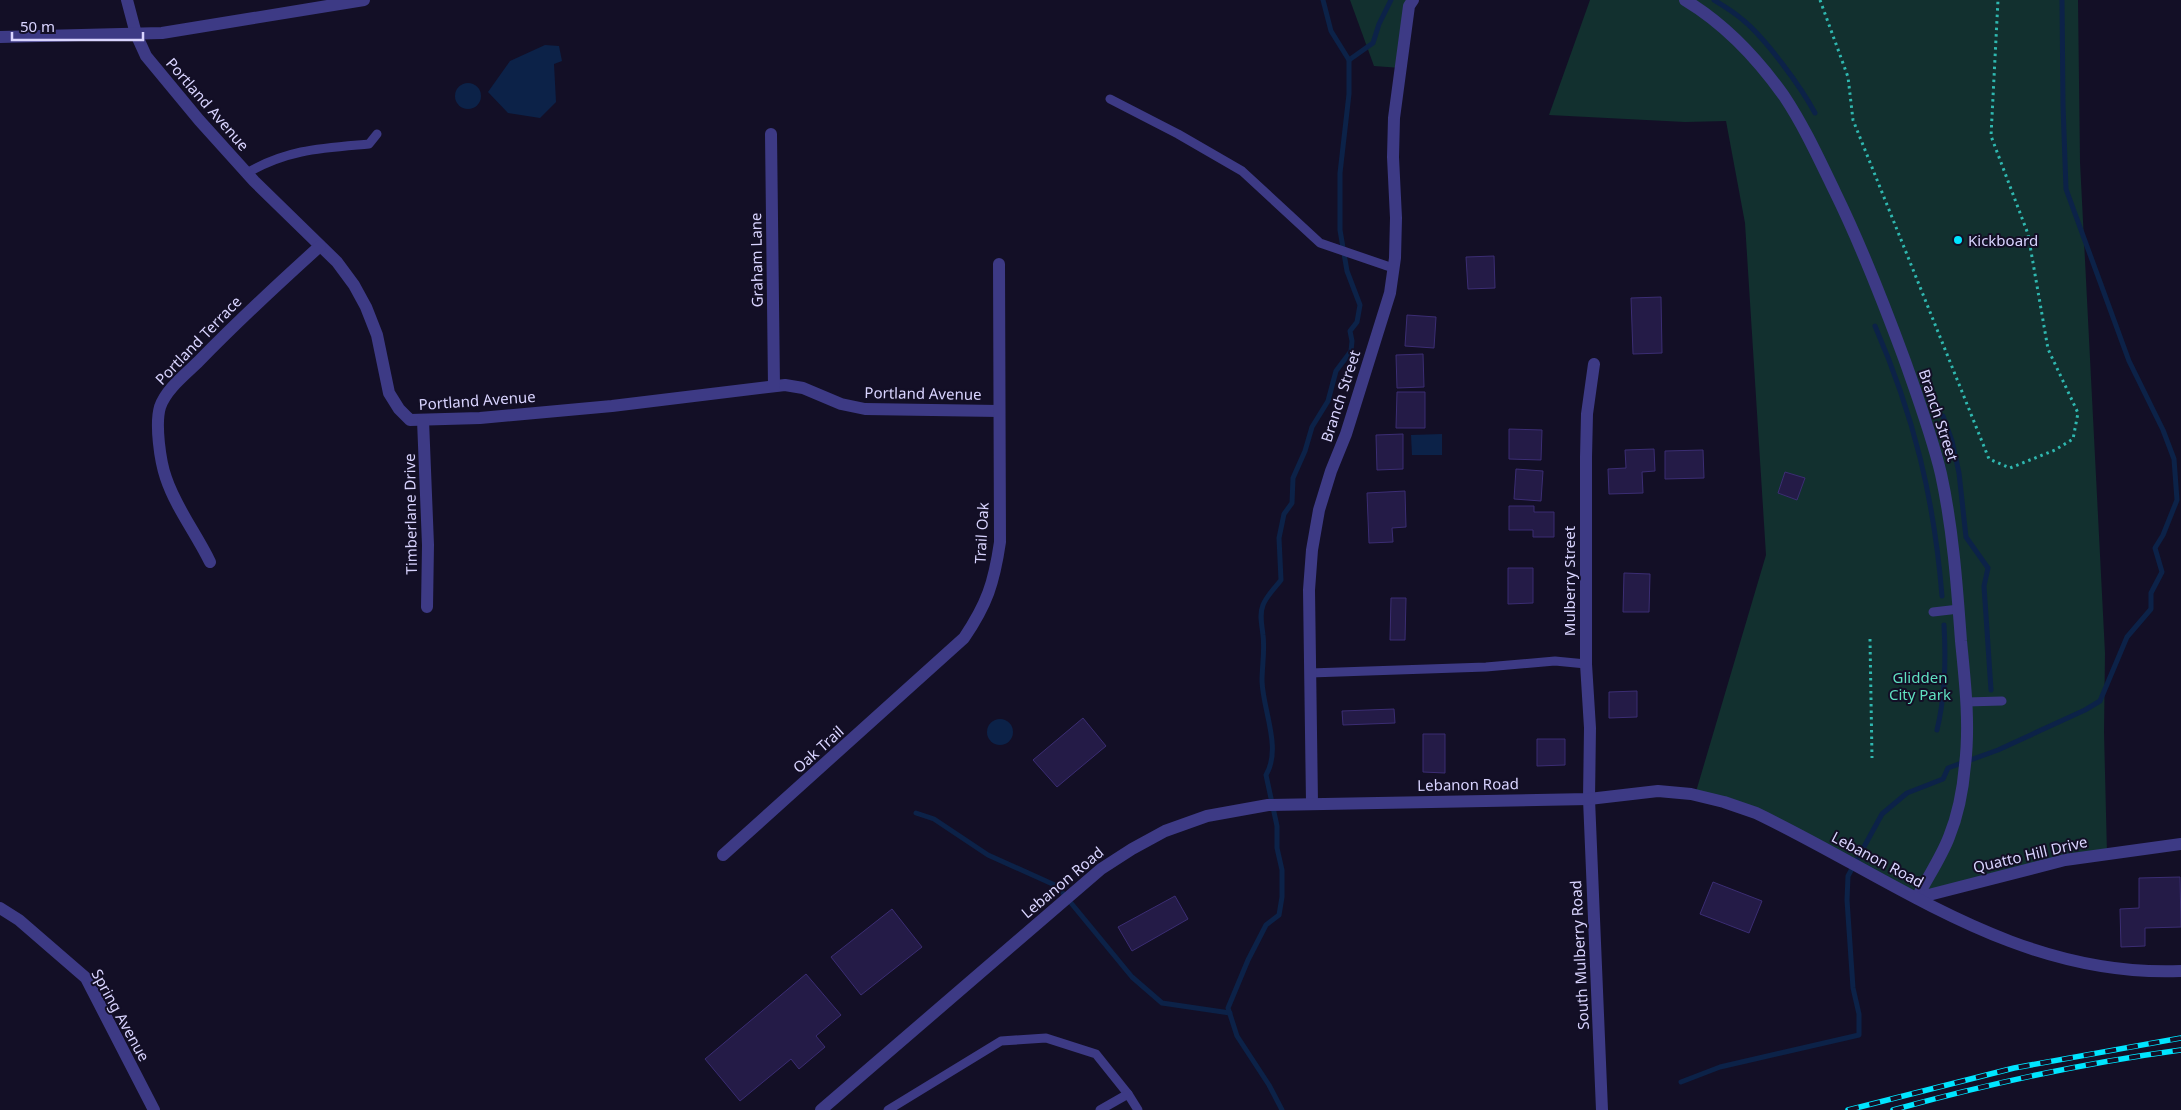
<svg xmlns="http://www.w3.org/2000/svg" width="2181" height="1110" viewBox="0 0 2181 1110" font-family="'Noto Sans',sans-serif">
<style>
.green{fill:#12302f}
.water{fill:#0c2248}
.lines{fill:none;stroke-linecap:round;stroke-linejoin:round}
.stream{stroke:#0c2248;stroke-width:5}
.building{fill:#241b47;stroke:#3b2d73}
.path{stroke:#2fb8b0;stroke-width:3;stroke-dasharray:2.5 4;stroke-linecap:butt}
.service{stroke:#3d3a85;stroke-width:9}
.minor{stroke:#3d3a85;stroke-width:12}
.tertiary{stroke:#3d3a85;stroke-width:12}
.rail-casing{stroke:#00e5ff;stroke-width:5.5}
.rail{stroke:#130f26;stroke-width:4;stroke-dasharray:11;stroke-linecap:butt}
.poi-dot{fill:#00e5ff;stroke:#130f26;stroke-width:2}
.labels{text-anchor:middle;dominant-baseline:central;stroke-width:4;stroke-linejoin:round;paint-order:stroke}
.street-label{font-size:15px;fill:#d9d4ff;stroke:#130f26}
.poi-label{font-size:15px;fill:#d9d4ff;stroke:#130f26;text-anchor:start}
.park-label{font-size:15px;fill:#5fe0c0;stroke:#130f26}
</style>
<rect width="100%" height="100%" fill="#130f26"/>
<g class="green">
<path d="M1350 0H1413L1401 68 1374 66Z"/>
<path d="M1590 0H2078L2080 162 2105 653 2104 732 2107 854 1917 898 1808 840 1695 795 1766 555 1745 223 1726 121 1685 122 1549 115Z"/>
</g>
<g class="water">
<path d="M545 45 559 46 562 61 554 64 556 102 540 118 508 113 488 92 510 61Z"/>
<circle cx="468" cy="96" r="13"/>
<path d="M1442 434V455H1412L1411 435Z"/>
<circle cx="1000" cy="732" r="13"/>
</g>
<g class="lines">
<g class="stream">
<path d="M1714 0C1724 6 1734 12 1743 20 1766 39 1801 87 1815 113"/>
<path d="M1349 60 1373 43 1379 24 1391 0"/>
<path d="M1875 326C1914 416 1934 498 1942 596"/>
<path d="M1943 416 1952 441 1959 473 1966 537 1988 568 1984 586 1991 690"/>
<path d="M1937 730C1945 697 1946 659 1944 625"/>
<path d="M916 813 934 819 988 855 1057 886 1132 977 1162 1003 1230 1013"/>
<path d="M1681 1082 1720 1067 1859 1035V1014L1853 988 1847 900 1848 876 1882 814 1907 793 1943 779 1948 768 1998 750 2085 710 2100 701 2127 637 2151 609V593L2162 572 2155 548 2163 535 2177 500 2174 459 2163 430 2129 361 2066 189 2063 105 2062 0"/>
<path d="M1282 1110 1269 1085 1237 1036 1228 1008 1248 960 1266 925 1279 915 1282 897V870L1277 848V826L1266 775C1282 748 1263 711 1262 681 1262 666 1265 651 1263 635 1262 625 1259 615 1263 605 1267 595 1275 588 1281 580L1279 538 1284 514 1292 503 1293 478 1305 451 1312 427 1328 401 1336 371 1351 351 1352 341 1350 331 1357 322 1360 305 1347 271 1340 230V173L1349 94V60L1331 31 1323 0"/>
</g>
</g>
<g class="building">
<path d="M1494 256 1495 288 1468 289 1466 257Z"/>
<path d="M1661 297 1662 353 1633 354 1631 298Z"/>
<path d="M1407 315 1436 317 1434 348 1405 346Z"/>
<path d="M1423 354 1424 387 1397 388 1396 355Z"/>
<path d="M1397 392H1425V428H1396Z"/>
<path d="M1509 429 1542 430 1541 460 1509 459Z"/>
<path d="M1403 434V469L1377 470 1376 435Z"/>
<path d="M1654 449 1655 471 1642 472 1643 493 1609 494 1608 469 1626 468 1625 450Z"/>
<path d="M1703 450 1704 478 1665 479V451Z"/>
<path d="M1516 469 1543 471 1541 501 1514 499Z"/>
<path d="M1785 472 1805 478 1797 500 1778 493Z"/>
<path d="M1405 491 1406 527 1392 528 1393 542 1369 543 1367 493Z"/>
<path d="M1509 506H1534V512H1554V537H1533V530H1509Z"/>
<path d="M1508 568H1533V603L1508 604Z"/>
<path d="M1624 573 1650 574 1649 612H1623Z"/>
<path d="M1391 598H1406L1405 640H1390Z"/>
<path d="M1637 691V717L1609 718V692Z"/>
<path d="M1394 709 1395 723 1343 725 1342 711Z"/>
<path d="M1083 718 1106 746 1057 787 1033 760Z"/>
<path d="M1423 734H1445V773L1423 772Z"/>
<path d="M1537 739H1565V765L1537 766Z"/>
<path d="M2180 877 2181 927 2145 928V946L2121 947 2120 909 2139 908V878Z"/>
<path d="M1713 882 1762 901 1749 933 1700 914Z"/>
<path d="M1175 896 1188 919 1132 951 1118 927Z"/>
<path d="M892 909 922 947 861 995 831 957Z"/>
<path d="M806 974 841 1015 816 1036 825 1047 799 1069 791 1059 740 1101 705 1059Z"/>
</g>
<g class="lines">
<g class="path">
<path d="M1820 0 1848 77 1853 120 1989 459 2010 468 2055 450 2073 439 2078 413 2048 349 2028 234 1991 136 1998 0"/>
<path d="M1870 639 1872 758"/>
</g>
<g class="service">
<path d="M1110 99 1178 134 1242 171 1320 243 1393 268"/>
<path d="M247 173C288 149 323 148 369 144L377 134"/>
<path d="M1933 612 1959 609"/>
<path d="M1310 673 1486 667 1555 661 1586 664"/>
<path d="M1966 702 2002 701"/>
<path d="M888 1110 1001 1041 1046 1038 1096 1054 1128 1094"/>
<path d="M1100 1110 1128 1094 1138 1110"/>
</g>
<g class="minor">
<path d="M127 0 136 34 146 56 199 120 254 181 337 262 354 285 366 307 377 335 389 393 399 409 410 420 480 418 612 406 785 385 803 388 841 404 865 409 999 411"/>
<path d="M1685 0C1725 24 1757 58 1784 96 1804 126 1819 159 1835 192 1862 247 1884 304 1905 361 1918 398 1932 436 1941 474 1953 529 1957 586 1961 641 1965 682 1970 724 1965 765 1963 789 1958 815 1949 837 1941 858 1927 878 1917 898"/>
<path d="M0 37 162 33 364 0"/>
<path d="M771 134 774 386"/>
<path d="M1594 364 1587 414 1586 457V664L1590 728 1589 799 1602 1110"/>
<path d="M423 420 428 545 427 607"/>
<path d="M210 562C196 533 176 508 166 478 160 461 155 424 160 407 166 389 186 374 199 361 238 321 279 283 320 246"/>
<path d="M1312 803 1309 590 1312 550 1319 510 1331 471 1346 434 1390 293 1395 258 1396 218 1393 157 1394 118 1409 6 1413 0"/>
<path d="M723 855 964 638C987 604 994 583 1000 542L999 264"/>
<path d="M1917 898 2065 860 2181 844"/>
</g>
<g class="tertiary">
<path d="M0 908 19 920 86 978 154 1110"/>
<path d="M821 1110 1101 869 1132 849 1165 831 1207 816 1268 805 1589 799 1658 791 1691 794 1724 802 1756 813C1896 880 2017 978 2181 971"/>
</g>
<defs>
<g id="rail">
<path d="M1848 1110 2014 1068 2181 1038"/>
<path d="M1893 1110C1987 1084 2084 1063 2181 1050"/>
</g>
</defs>
<use href="#rail" class="rail-casing"/>
<use href="#rail" class="rail"/>
</g>
<circle class="poi-dot" cx="1958" cy="240" r="5"/>
<g class="labels">
<g class="street-label">
<text transform="translate(208 104) rotate(49)">Portland Avenue</text>
<text transform="translate(756 260) rotate(-91)">Graham Lane</text>
<text transform="translate(198 340) rotate(-46)">Portland Terrace</text>
<text transform="translate(923 393) rotate(1)">Portland Avenue</text>
<text transform="translate(1340 396) rotate(-72)">Branch Street</text>
<text transform="translate(477 400) rotate(-4)">Portland Avenue</text>
<text transform="translate(1939 415) rotate(72)">Branch Street</text>
<text transform="translate(410 514) rotate(-91)">Timberlane Drive</text>
<text transform="translate(981 533) rotate(-87)">Trail Oak</text>
<text transform="translate(1569 581) rotate(-90)">Mulberry Street</text>
<text transform="translate(818 749) rotate(-42)">Oak Trail</text>
<text transform="translate(1468 784) rotate(-1)">Lebanon Road</text>
<text transform="translate(2030 854) rotate(-13)">Quatto Hill Drive</text>
<text transform="translate(1878 859) rotate(28)">Lebanon Road</text>
<text transform="translate(1062 882) rotate(-40)">Lebanon Road</text>
<text transform="translate(1579 955) rotate(-93)">South Mulberry Road</text>
<text transform="translate(121 1015) rotate(61)">Spring Avenue</text>
</g>
<g class="poi-label">
<text x="1968" y="240">Kickboard</text>
</g>
<g class="park-label">
<text x="1920" y="677">Glidden<tspan x="1920" dy="17">City Park</tspan></text>
</g>
</g>
<path d="M12 32v8h131v-8" fill="none" stroke="#d9d4ff" stroke-width="2.5"/>
<text x="20" y="32" font-size="15" fill="#d9d4ff" stroke="#130f26" stroke-width="4" paint-order="stroke">50 m</text>
</svg>
